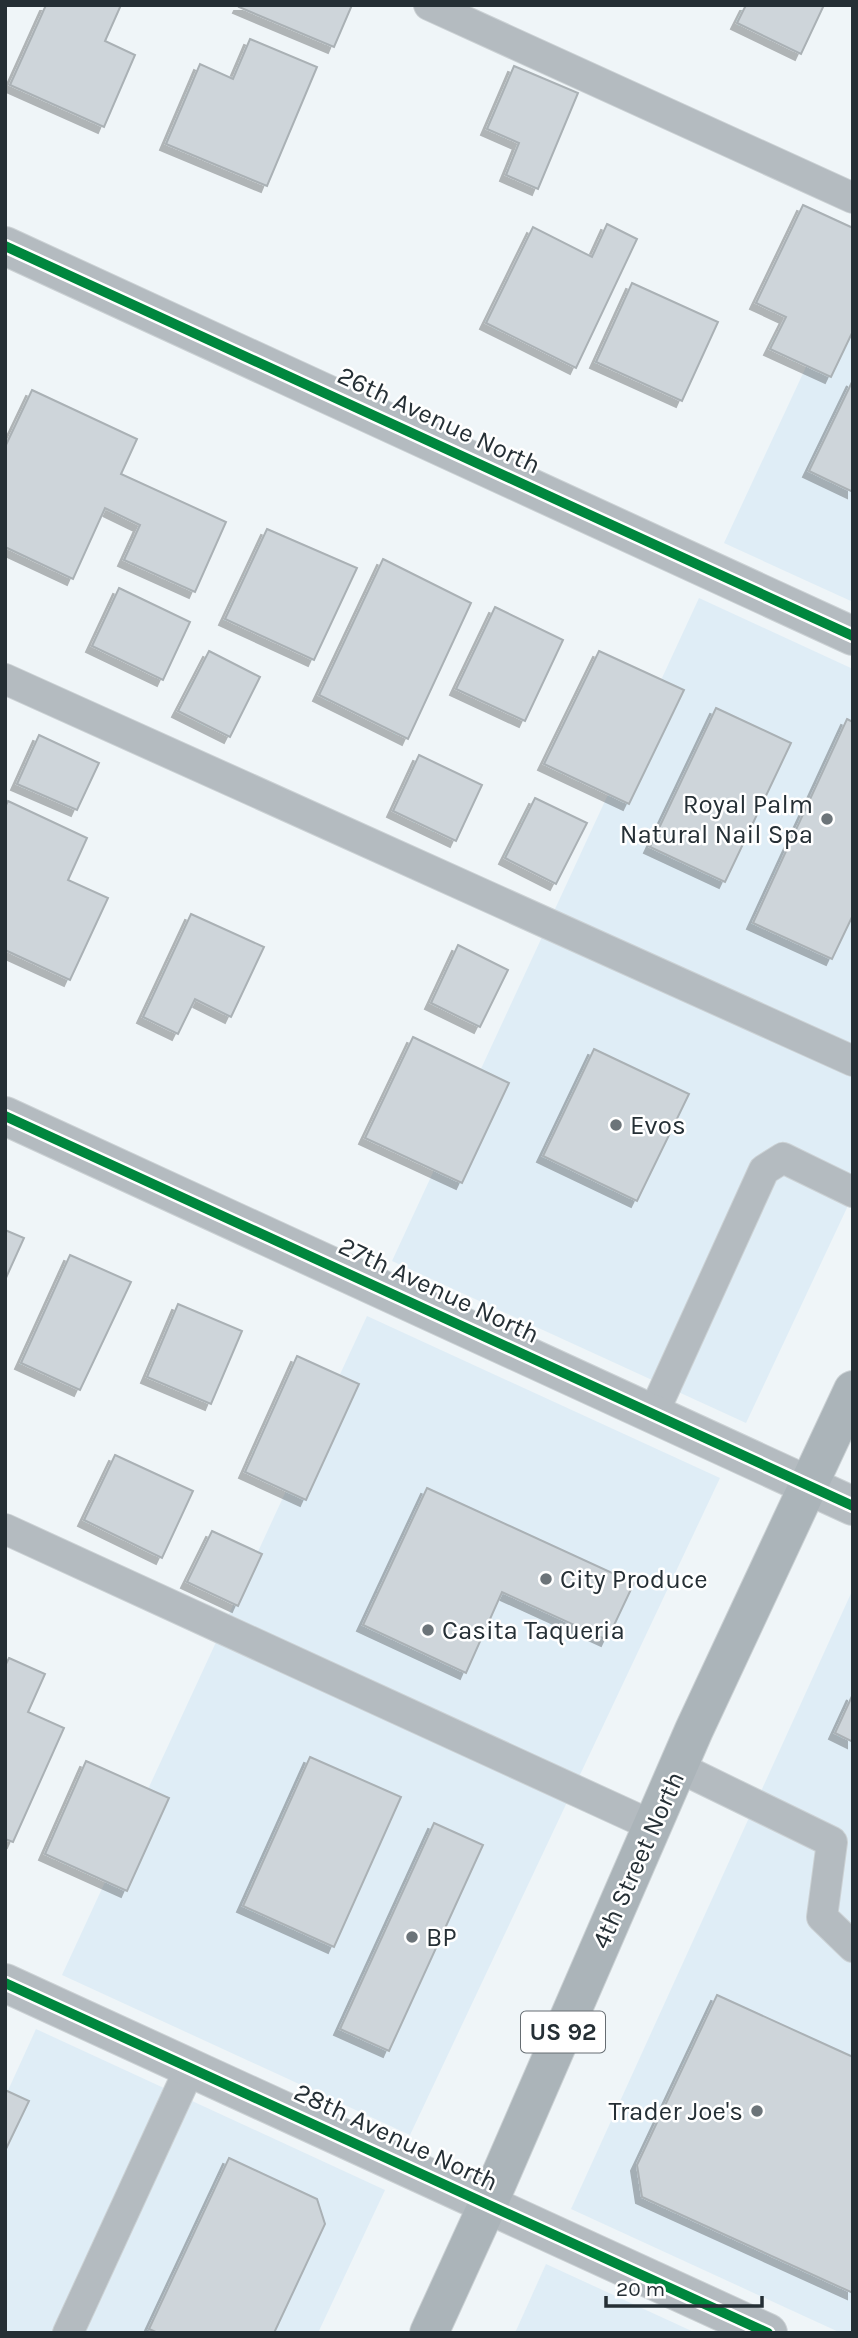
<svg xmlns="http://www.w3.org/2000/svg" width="858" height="2338" viewBox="0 0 858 2338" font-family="Karla,sans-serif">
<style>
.built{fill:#dfedf6}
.building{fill:#ced5da;stroke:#aab1b5;stroke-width:2;filter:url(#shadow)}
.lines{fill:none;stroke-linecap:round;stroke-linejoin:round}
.lane-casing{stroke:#cbd1d4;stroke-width:32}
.street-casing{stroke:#cbd1d4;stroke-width:40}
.primary-casing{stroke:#cbd1d4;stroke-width:40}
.lane{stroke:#b4bbc0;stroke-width:30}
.street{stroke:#b4bbc0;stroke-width:38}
.primary{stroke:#abb4b9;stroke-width:38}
.cycleway-casing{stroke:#fff;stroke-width:15}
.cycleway{stroke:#00873e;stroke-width:10}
.poi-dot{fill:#6c7479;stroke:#fff;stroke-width:2.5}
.labels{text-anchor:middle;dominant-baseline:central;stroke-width:5;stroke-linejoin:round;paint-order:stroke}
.shield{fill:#fff;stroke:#666d72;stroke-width:2}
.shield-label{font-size:24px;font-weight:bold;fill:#252f35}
.street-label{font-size:26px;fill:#252f35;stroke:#fff}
.poi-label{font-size:26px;fill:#252f35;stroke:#fff;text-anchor:start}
</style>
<defs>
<filter id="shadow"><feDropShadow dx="-6" dy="6" stdDeviation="0" flood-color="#0004"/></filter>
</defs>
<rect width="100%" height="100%" fill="#eff5f8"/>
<g class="built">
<path d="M853 266V602L724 543Z"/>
<path d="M699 598 853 669V1195L746 1423 392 1261Z"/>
<path d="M367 1316 720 1478 410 2135 62 1975Z"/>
<path d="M853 1589V2333H841L571 2209Z"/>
<path d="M36 2029 385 2190 318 2333H5V2097Z"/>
<path d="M546 2264 696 2333H515Z"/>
</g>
<g class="building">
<path d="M46 5H121L105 41 135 55 104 127 10 85Z"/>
<path d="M240 5H352L334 47 239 7Z"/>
<path d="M746 5H824L801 54 737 23Z"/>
<path d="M250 39 317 67 267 186 166 144 200 64 233 79Z"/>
<path d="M514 66 578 93 538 189 506 175 519 143 487 129Z"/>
<path d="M803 205 853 228V331L831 377 770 349 786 317 756 303Z"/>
<path d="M607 224 637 239 576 368 486 323 533 227 592 257Z"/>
<path d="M632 283 718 322 682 401 596 362Z"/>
<path d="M853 380V492L809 471Z"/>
<path d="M32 390 137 439 121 474 226 522 195 592 124 560 140 525 105 508 73 579 5 547V447Z"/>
<path d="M267 529 357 568 314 660 225 619Z"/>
<path d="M383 559 471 603 408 739 319 695Z"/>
<path d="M119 588 190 622 163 680 92 646Z"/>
<path d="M495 607 563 640 525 721 456 689Z"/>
<path d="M209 651 260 677 230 737 178 711Z"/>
<path d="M599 651 684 690 629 804 544 764Z"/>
<path d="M716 708 791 743 725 882 650 847Z"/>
<path d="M847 719 853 722V915L832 959 753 923Z"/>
<path d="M39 735 99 763 77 810 17 784Z"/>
<path d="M419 755 482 785 456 841 393 811Z"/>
<path d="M535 798 587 823 556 884 505 858Z"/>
<path d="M8 801 87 838 68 880 108 898 70 980 5 950V807Z"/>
<path d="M191 914 264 947 231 1017 195 999 178 1034 143 1017Z"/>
<path d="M458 945 508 970 480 1027 431 1003Z"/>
<path d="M413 1037 509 1083 462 1183 365 1138Z"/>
<path d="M594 1049 689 1094 637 1201 543 1156Z"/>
<path d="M5 1230 24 1238 5 1280Z"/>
<path d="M70 1255 131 1282 80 1390 21 1363Z"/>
<path d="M178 1304 242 1331 211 1404 147 1377Z"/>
<path d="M297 1356 359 1384 306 1500 245 1472Z"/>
<path d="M115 1455 193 1491 162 1558 84 1520Z"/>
<path d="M427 1488 634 1583 607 1640 502 1592 466 1673 363 1625Z"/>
<path d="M212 1531 262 1554 238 1606 187 1582Z"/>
<path d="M9 1658 45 1674 28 1712 64 1728 13 1842 5 1839V1666Z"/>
<path d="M853 1694V1742L835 1733Z"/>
<path d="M310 1757 401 1797 334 1947 243 1906Z"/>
<path d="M86 1761 169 1798 127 1891 45 1854Z"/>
<path d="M434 1823 483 1845 389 2051 340 2029Z"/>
<path d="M717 1995 853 2057V2293L642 2197 637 2165Z"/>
<path d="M5 2090 29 2101 5 2151Z"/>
<path d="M229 2158 317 2199 325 2224 274 2333H158L149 2329Z"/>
</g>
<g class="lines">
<defs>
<g id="lane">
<path d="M429 5 853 198"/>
<path d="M5 679 853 1061"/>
<path d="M653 1414 764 1170 783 1158 853 1192"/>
<path d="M5 1529 653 1826"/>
<path d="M678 1767 832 1842 822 1917 853 1947"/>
<path d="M68 2333 190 2068"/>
</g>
<g id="street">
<path d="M5 246 853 636"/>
<path d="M5 1116 853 1506"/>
<path d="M5 1983 768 2333"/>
</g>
<path id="primary" d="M429 2333 488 2204 694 1730 853 1390"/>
</defs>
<use href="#lane" class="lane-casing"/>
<use href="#street" class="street-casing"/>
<use href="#primary" class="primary-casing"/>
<use href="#lane" class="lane"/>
<use href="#street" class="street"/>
<use href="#primary" class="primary"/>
<defs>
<g id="cycleway">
<path d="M5 246 853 636"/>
<path d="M5 1116 853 1506"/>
<path d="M5 1983 768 2333"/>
</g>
</defs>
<use href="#cycleway" class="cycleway-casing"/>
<use href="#cycleway" class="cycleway"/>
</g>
<g class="poi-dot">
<circle cx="827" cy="819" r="7"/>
<circle cx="616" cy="1125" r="7"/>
<circle cx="546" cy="1579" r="7"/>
<circle cx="428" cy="1630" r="7"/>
<circle cx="412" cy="1937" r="7"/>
<circle cx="757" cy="2111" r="7"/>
</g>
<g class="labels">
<rect class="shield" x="521" y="2011.5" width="84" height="41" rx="5"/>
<g class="shield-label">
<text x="563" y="2032">US 92</text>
</g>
<g class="street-label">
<text transform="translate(439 420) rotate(25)">26th Avenue North</text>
<text transform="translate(439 1290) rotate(25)">27th Avenue North</text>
<text transform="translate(638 1860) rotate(-66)">4th Street North</text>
<text transform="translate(396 2137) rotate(25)">28th Avenue North</text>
</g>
<g class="poi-label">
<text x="813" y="804" text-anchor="end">Royal Palm<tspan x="813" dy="30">Natural Nail Spa</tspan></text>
<text x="630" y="1125">Evos</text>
<text x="560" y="1579">City Produce</text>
<text x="442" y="1630">Casita Taqueria</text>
<text x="426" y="1937">BP</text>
<text x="743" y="2111" text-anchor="end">Trader Joe's</text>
</g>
</g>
<rect width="858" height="2338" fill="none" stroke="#252f35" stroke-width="14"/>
<path d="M606 2296v10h156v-10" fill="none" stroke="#252f35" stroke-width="3.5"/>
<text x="616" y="2296" font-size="21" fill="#252f35" stroke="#ffffff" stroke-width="5" paint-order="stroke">20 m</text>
</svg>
